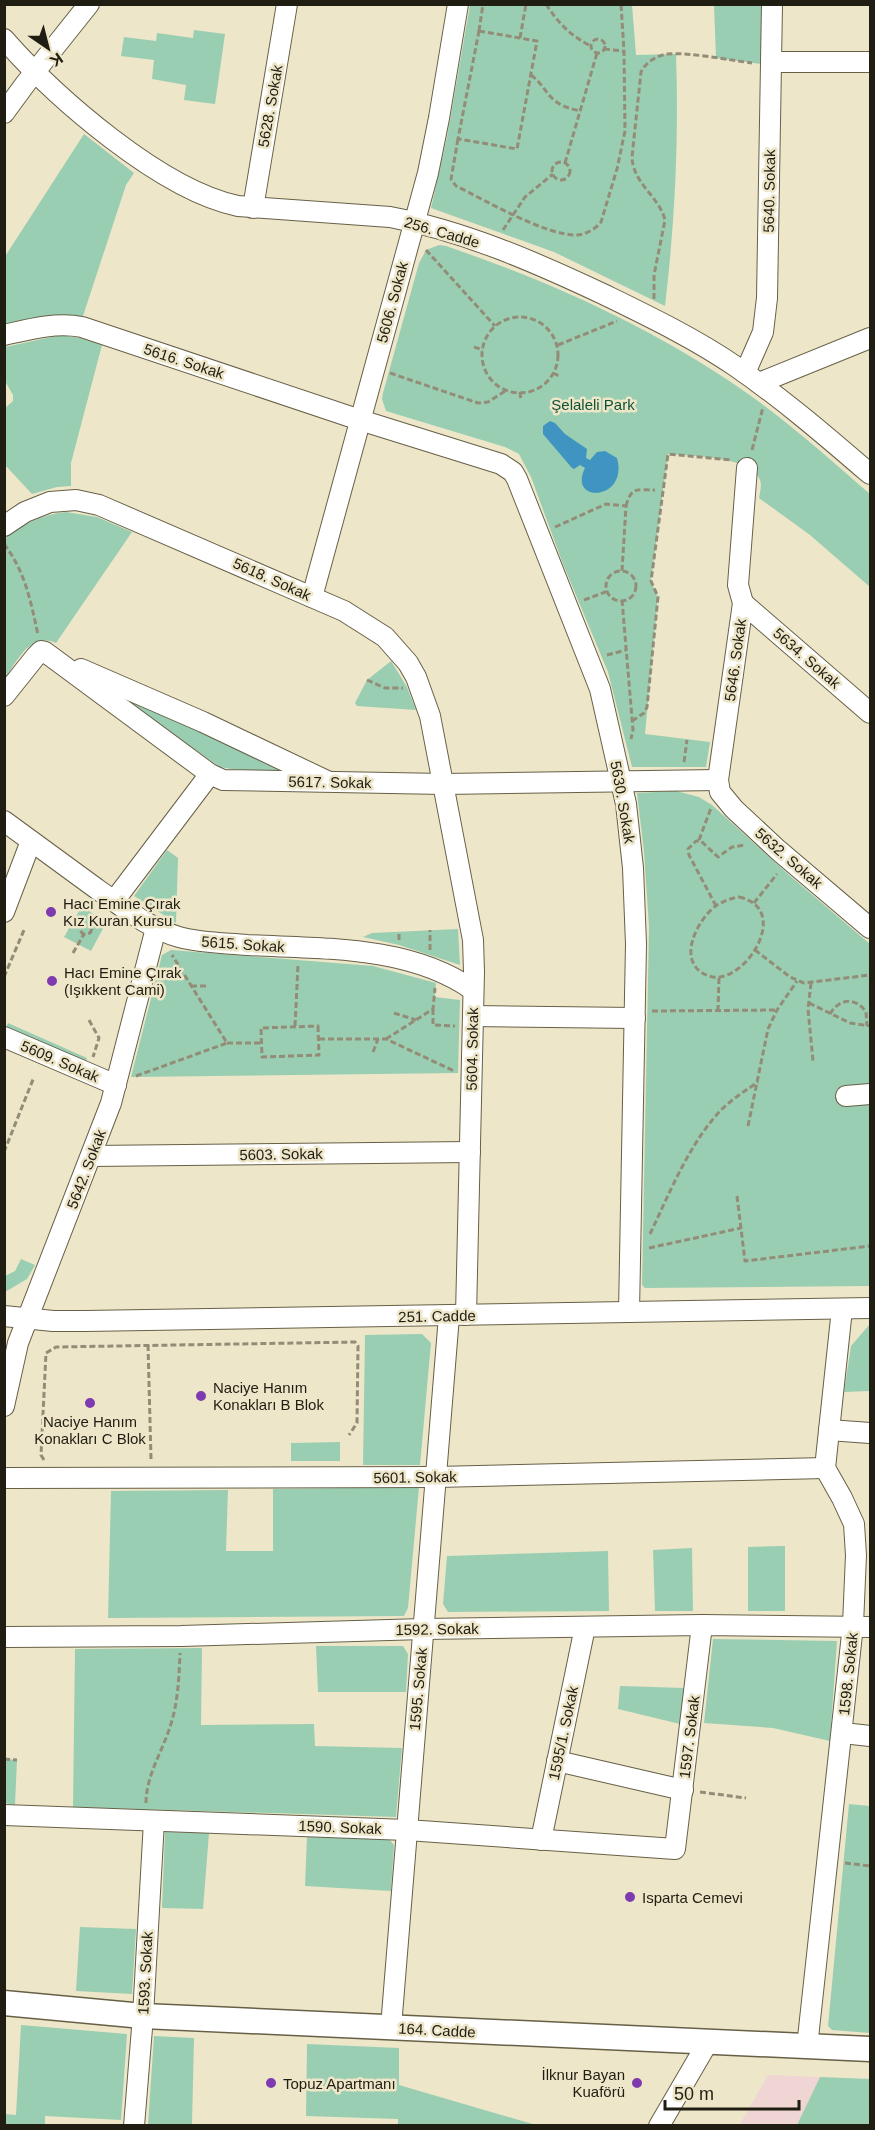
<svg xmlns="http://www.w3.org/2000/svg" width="875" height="2130" viewBox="0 0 875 2130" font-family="Arial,sans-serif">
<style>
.commercial{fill:#efd5d3}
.green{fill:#9aceb2}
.water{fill:#3f94c1}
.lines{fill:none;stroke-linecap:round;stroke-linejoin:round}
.minor-casing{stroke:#676047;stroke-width:22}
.major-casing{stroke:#676047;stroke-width:27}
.path{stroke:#938d78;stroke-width:3;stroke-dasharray:6 3;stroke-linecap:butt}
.minor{stroke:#fff;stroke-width:20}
.major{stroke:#fff;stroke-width:24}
.poi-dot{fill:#7e3baf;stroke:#eee6c9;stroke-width:2}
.labels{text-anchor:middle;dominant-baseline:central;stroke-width:5;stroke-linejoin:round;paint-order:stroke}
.street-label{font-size:15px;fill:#201d12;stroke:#eee6c9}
.park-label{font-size:15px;fill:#0d5236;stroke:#eee6c9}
.poi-label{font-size:15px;fill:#201d12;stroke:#eee6c9;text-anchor:start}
</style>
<rect width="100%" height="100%" fill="#eee6c9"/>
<path class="commercial" d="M768 2075 820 2077 797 2125 739 2126Z"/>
<g class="green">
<path d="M470 5H632L636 55 676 54C679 138 675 222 665 306L554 252 431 208 447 137Z"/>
<path d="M714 5H761V64L716 58Z"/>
<path d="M194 30 225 34 215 104 184 100 186 85 152 79 154 60 121 56 124 37 156 41 157 33 193 38Z"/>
<path d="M84 134 134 173 126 185 83 316 55 315 5 325 4 258Z"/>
<path d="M439 245 446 246C554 283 658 330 751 396 793 426 832 461 870 494V587L810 535 759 498C760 493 762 485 760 480 752 456 689 456 668 454L651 581 658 597 645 734 710 742 706 767H632L608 672 563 564 531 477 519 454 505 447 386 411 382 399 383 393 419 263 426 250Z"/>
<path d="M61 335 81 338 102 345 71 463V486L57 487 32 494 5 465V408L13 401V395L5 381V347Z"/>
<path d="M66 512 97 517 132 532 56 643C30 632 18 660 5 678V539C23 523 41 515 66 512Z"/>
<path d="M391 661 407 687 416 710 357 706 355 703 367 680Z"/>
<path d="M120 694 287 772 231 769 220 767 119 696Z"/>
<path d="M676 791 699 797 712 805 789 875 870 944V1286L645 1288 642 1285 649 927 644 852 637 793Z"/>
<path d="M167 850 178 858 176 923 134 896Z"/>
<path d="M82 906 106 923 91 951 64 937Z"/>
<path d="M458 929 460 965 399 945 363 937 372 933Z"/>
<path d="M171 950 373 966 436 983 435 997 460 1000 458 1073 131 1077 162 955Z"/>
<path d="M8 1023 87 1058 86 1062 6 1027Z"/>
<path d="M21 1259 35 1265 27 1279 5 1292V1276L15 1271Z"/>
<path d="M870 1324V1391L844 1392 851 1346Z"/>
<path d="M422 1334 431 1343 420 1465H363L365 1335Z"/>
<path d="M340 1442V1461H291V1443Z"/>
<path d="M419 1487 408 1608 404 1616 108 1618 111 1491 228 1490 226 1551H273V1489Z"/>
<path d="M785 1546V1611H748V1547Z"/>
<path d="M692 1548 693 1611H655L653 1550Z"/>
<path d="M608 1551 609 1611 448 1612 443 1604 447 1556Z"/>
<path d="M713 1639 837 1641 830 1741 773 1728 704 1723Z"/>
<path d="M316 1646H403L408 1654 406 1692H318Z"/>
<path d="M202 1648 201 1725 314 1724 315 1746 402 1748 396 1817 73 1807 75 1649Z"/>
<path d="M620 1686 685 1688 680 1724 618 1709Z"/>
<path d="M5 1759 17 1760 15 1805 5 1803Z"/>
<path d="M849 1804 870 1806V2033L832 2030 828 2026Z"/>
<path d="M165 1832 209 1833 203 1909 162 1908Z"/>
<path d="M307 1837 389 1839 394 1845 391 1891 305 1886Z"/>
<path d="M80 1927 136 1929 132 1994 76 1991Z"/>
<path d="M21 2025 127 2034 121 2120 45 2116V2125H5V2114L16 2115Z"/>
<path d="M154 2036 194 2038 192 2125H148Z"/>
<path d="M307 2044 399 2048V2085L536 2125 398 2126V2119L306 2116Z"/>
<path d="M820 2077 870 2079V2125H797Z"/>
</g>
<path class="water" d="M550 421 555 423 565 434 587 449 586 458 590 460 597 452 605 451 617 458C629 501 567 504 585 468L580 465 574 469 572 468 543 434V426Z"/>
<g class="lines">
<defs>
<g id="minor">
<path d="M4 39C56 98 161 190 238 206L390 217C464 231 535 262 603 294 648 316 694 338 735 366 783 399 827 437 870 474"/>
<path d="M772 62H870"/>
<path d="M4 113 26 83 89 4"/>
<path d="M253 208 287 4"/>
<path d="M4 335C30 329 56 322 82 327L360 420 501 464 513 472 517 479 600 689 626 804 633 868 636 944 629 1312"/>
<path d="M745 373 763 332 767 298 772 4"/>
<path d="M759 383 870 338"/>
<path d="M747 468 738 585 743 603 718 780 720 792 734 809 778 850 870 928"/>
<path d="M4 526 25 512 50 502 76 500 99 505 344 611 385 637 408 663 416 677 430 716 473 940 474 972 466 1315"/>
<path d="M312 597 428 173 439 118 458 4"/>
<path d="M743 603 870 713"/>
<path d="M81 669 203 722 327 781"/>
<path d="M4 696 36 656 41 651 45 652 210 774 223 780 444 784 718 780"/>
<path d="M4 821C35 844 66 866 97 889 123 907 148 928 179 937 201 943 225 943 247 945 322 949 409 945 473 990"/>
<path d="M114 901 210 774"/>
<path d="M4 912 31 841"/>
<path d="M473 1016 635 1018"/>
<path d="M4 1037 116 1085"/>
<path d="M846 1096 870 1094"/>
<path d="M91 1156 470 1152"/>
<path d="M4 1316 53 1321H85L870 1308"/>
<path d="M4 1406 18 1343 111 1103 156 928"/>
<path d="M829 1430 870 1433"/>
<path d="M4 1478 436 1477 825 1468"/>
<path d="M4 1637 181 1636 423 1629 702 1625 870 1627"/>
<path d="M843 1733 870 1736"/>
<path d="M557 1761 683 1790"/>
<path d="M4 1815 407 1830 675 1849 702 1625"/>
<path d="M541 1840 585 1627"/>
<path d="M391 2027 449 1316"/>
<path d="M807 2047 853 1625 856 1555 854 1524 842 1498 825 1468 842 1309"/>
<path d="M134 2126 143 2016 154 1821"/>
<path d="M659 2126 708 2042"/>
</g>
<path id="major" d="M4 2003 143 2016 870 2049"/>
</defs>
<use href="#minor" class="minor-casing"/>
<use href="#major" class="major-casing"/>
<g class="path">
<path d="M546 4C558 23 571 36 591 46"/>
<path d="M479 31 537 41 517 149 458 139Z"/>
<path d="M479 31 483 4"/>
<path d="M520 38 526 4"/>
<circle cx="598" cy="46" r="7"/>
<path d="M604 49 623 51"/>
<path d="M531 75C541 82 545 92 554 100 562 107 572 109 581 111"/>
<path d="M458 139 451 179 456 186C485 200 546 236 577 235 585 235 597 228 601 222L617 169 625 131 624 51 621 4"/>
<circle cx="561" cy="171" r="9"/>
<path d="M565 163 597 53"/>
<path d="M503 230 525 197 553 174"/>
<path d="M426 250 495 326"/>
<path d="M654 299V275L665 220C659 196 633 184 632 157L641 72C646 62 656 56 667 54 689 52 729 60 752 63"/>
<circle cx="520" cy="355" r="38"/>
<path d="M558 345 617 321"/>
<path d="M474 347 483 350"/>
<path d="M390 373 478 403 488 402 507 390"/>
<path d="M553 373 561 377"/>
<path d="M520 392 521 401"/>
<path d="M752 450 763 407"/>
<path d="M626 506C631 486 638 490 655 490"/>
<path d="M555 527 606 504 626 506 622 571"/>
<path d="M4 544C25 571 31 602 38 635"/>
<circle cx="621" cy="586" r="15"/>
<path d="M584 600 608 591"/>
<path d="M622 600 633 730 631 739"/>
<path d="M607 655 626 650"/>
<path d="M367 680 385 688H403"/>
<path d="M632 721 644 713 647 707 658 597 651 581 668 454 731 460"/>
<path d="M684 762 687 740"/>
<path d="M699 840 711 808"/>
<path d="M739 897C794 909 743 988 709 976 674 964 697 919 717 905 724 901 731 898 739 897Z"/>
<path d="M754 903 777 874"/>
<path d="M716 906 689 855 688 849 696 841H701L718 857 732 847 745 845"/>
<circle cx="86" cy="929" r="5.5"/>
<path d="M399 940V932"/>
<path d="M430 950V930"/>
<path d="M755 950 790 977 804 983 870 975"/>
<path d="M73 953 84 934"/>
<path d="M4 977 24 930"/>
<path d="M811 983 808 1009 813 1061"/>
<path d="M191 986H206"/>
<path d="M809 1003 850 1023 870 1026"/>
<path d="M4 1005 5 1006"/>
<path d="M433 1009V1025L455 1026"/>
<path d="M652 1011 777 1010"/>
<path d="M718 1011 719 977"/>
<path d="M394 1013 416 1020"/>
<path d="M830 1014C839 998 856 997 866 1012L867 1026"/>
<path d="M89 1020 99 1038 93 1057"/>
<path d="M295 1026 298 965"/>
<path d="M318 1026 319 1055 262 1057 261 1028Z"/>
<path d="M319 1039H386L454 1071"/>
<path d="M386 1039 433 1009 435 988"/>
<path d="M227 1043H261"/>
<path d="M373 1052 378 1039"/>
<path d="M136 1076 227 1043 172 955"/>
<path d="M748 1126 768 1029 777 1010 797 981"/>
<path d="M4 1152 34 1077"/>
<path d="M737 1196 745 1261 870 1246"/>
<path d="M650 1234C670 1192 689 1144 721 1110 732 1099 745 1091 758 1082"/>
<path d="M649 1248 741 1228"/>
<path d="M148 1345 151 1459"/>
<path d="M44 1460 41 1455 46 1353 56 1347 355 1342 358 1346 357 1423 349 1435"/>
<path d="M4 1759 17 1760"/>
<path d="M700 1792 746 1798"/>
<path d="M146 1803C146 1776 162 1752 170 1727 178 1703 179 1678 180 1653"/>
<path d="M845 1863 870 1866"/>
</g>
<use href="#minor" class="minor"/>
<use href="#major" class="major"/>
</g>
<g class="poi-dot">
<circle cx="51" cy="912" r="6"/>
<circle cx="52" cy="981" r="6"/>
<circle cx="201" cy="1396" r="6"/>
<circle cx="90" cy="1403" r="6"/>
<circle cx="630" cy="1897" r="6"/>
<circle cx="271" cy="2083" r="6"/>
<circle cx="637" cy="2083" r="6"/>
</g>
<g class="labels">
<g class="street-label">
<text transform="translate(270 106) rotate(-80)">5628. Sokak</text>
<text transform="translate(769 191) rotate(-89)">5640. Sokak</text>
<text transform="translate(442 232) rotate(16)">256. Cadde</text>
<text transform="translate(392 302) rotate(-75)">5606. Sokak</text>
<text transform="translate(184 361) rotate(18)">5616. Sokak</text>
<text transform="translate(272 579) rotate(24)">5618. Sokak</text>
<text transform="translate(807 658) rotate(41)">5634. Sokak</text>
<text transform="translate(735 660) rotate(-82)">5646. Sokak</text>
<text transform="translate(330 782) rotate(1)">5617. Sokak</text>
<text transform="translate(623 802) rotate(80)">5630. Sokak</text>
<text transform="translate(789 858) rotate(41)">5632. Sokak</text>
<text transform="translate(243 944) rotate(4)">5615. Sokak</text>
<text transform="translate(472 1049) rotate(-89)">5604. Sokak</text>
<text transform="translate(60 1061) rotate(23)">5609. Sokak</text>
<text transform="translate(281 1154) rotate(-1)">5603. Sokak</text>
<text transform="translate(86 1169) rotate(-69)">5642. Sokak</text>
<text transform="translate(437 1316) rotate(-1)">251. Cadde</text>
<text transform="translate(415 1477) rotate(-1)">5601. Sokak</text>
<text transform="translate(437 1629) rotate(-1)">1592. Sokak</text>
<text transform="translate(848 1674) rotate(-84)">1598. Sokak</text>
<text transform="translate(418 1689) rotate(-85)">1595. Sokak</text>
<text transform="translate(563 1733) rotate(-78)">1595/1. Sokak</text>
<text transform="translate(689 1737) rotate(-83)">1597. Sokak</text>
<text transform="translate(340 1827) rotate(2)">1590. Sokak</text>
<text transform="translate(145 1973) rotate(-87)">1593. Sokak</text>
<text transform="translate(437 2030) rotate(3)">164. Cadde</text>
</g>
<g class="park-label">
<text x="593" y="404">Şelaleli Park</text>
</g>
<g class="poi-label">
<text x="63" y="903">Hacı Emine Çırak<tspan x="63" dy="17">Kız Kuran Kursu</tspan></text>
<text x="64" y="972">Hacı Emine Çırak<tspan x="64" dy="17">(Işıkkent Cami)</tspan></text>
<text x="213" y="1387">Naciye Hanım<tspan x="213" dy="17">Konakları B Blok</tspan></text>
<text x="90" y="1421" text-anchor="middle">Naciye Hanım<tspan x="90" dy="17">Konakları C Blok</tspan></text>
<text x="642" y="1897">Isparta Cemevi</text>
<text x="625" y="2074" text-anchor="end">İlknur Bayan<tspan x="625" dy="17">Kuaförü</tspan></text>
<text x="283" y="2083">Topuz Apartmanı</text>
</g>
</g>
<rect width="875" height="2130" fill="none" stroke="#201d12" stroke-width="12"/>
<g transform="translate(48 48) rotate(145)" stroke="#eee6c9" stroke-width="4.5" paint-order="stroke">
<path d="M0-4.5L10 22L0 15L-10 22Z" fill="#201d12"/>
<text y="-9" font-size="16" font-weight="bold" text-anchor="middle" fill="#201d12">K</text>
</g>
<path d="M665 2100v9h134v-9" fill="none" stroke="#201d12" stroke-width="3"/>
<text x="674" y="2100" font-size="18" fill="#201d12" stroke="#eee6c9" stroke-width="4.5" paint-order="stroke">50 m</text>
</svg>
